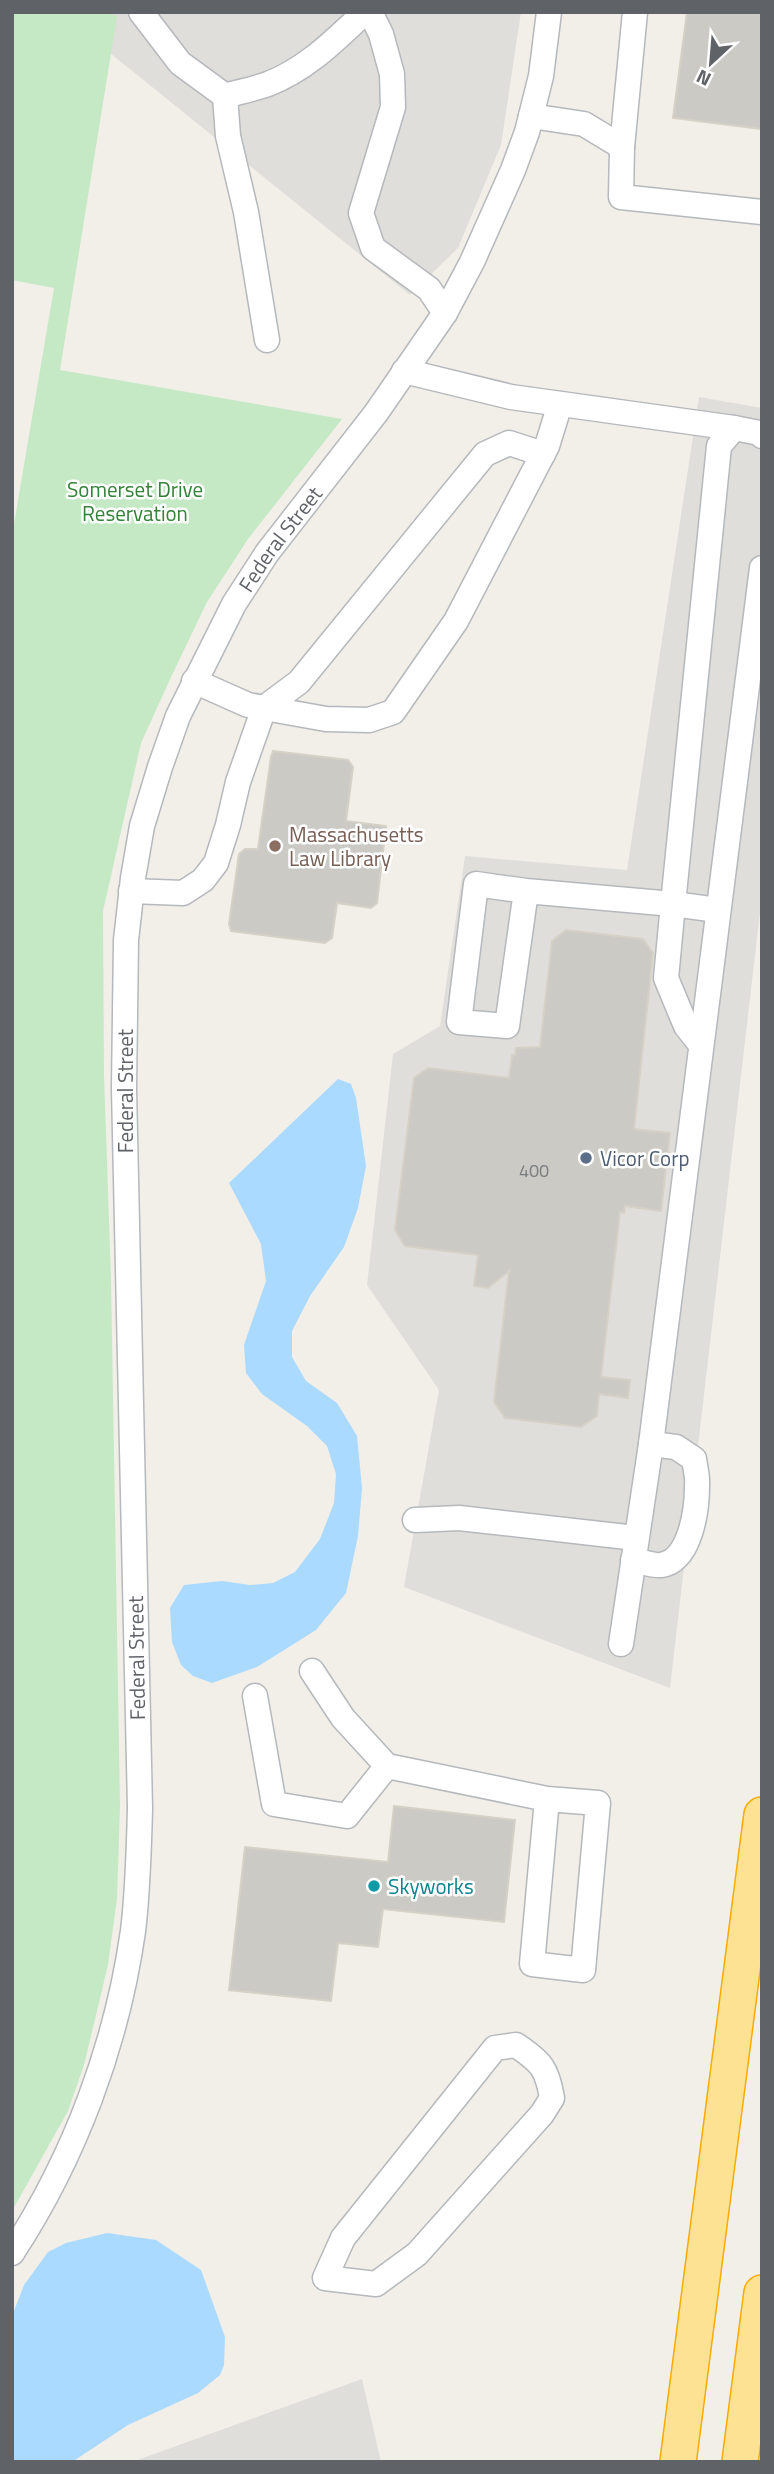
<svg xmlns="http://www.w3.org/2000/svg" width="774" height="2474" viewBox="0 0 774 2474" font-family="'Titillium Web',sans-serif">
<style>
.industrial{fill:#e0deda}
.green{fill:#c5e8c5}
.water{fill:#aadaff}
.building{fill:#cccac5;stroke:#d6d1c6;stroke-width:2}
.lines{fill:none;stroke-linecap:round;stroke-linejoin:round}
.minor-casing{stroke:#b5b8bc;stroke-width:27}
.highway-casing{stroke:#f9ab00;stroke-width:38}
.minor{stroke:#fff;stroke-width:24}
.highway{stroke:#fde293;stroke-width:35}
.education-dot{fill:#8d6e63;stroke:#fff;stroke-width:2.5}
.service-dot{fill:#5c6f8a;stroke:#fff;stroke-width:2.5}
.culture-dot{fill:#0f9aa8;stroke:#fff;stroke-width:2.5}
.labels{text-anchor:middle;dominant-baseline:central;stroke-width:5;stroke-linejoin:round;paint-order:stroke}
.number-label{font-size:18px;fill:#7a7d7f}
.park-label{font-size:21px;fill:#348238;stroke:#fff}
.street-label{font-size:21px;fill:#5f6368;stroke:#fff}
.education-label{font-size:21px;fill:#785e54;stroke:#fff;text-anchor:start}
.service-label{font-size:21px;fill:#4e5e75;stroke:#fff;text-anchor:start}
.culture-label{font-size:21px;fill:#0d838f;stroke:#fff;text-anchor:start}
</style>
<rect width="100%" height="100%" fill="#f1efe8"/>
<g class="industrial">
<path d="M59 12H521L501 145 458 248 410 295Z"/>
<path d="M699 397 762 408V895L670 1688 404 1587 439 1390 367 1285 393 1054 440 1026 465 856 627 870Z"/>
<path d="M362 2379 381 2462H132Z"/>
</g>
<path class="green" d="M12 12H104L117 16 60 370 342 419 248 539 207 602 172 675 141 743 103 911 104 1075 111 1279 120 1806 117 1898 108 1965 84 2065 68 2111 12 2211V536L54 288 12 280Z"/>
<g class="water">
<path d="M338 1079 351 1084 356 1098 366 1166 358 1208 344 1247 310 1296 292 1331V1357L306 1381 337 1403 357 1436 362 1488 358 1536 346 1593 316 1630 257 1667 212 1683 193 1676 181 1665 172 1642 170 1608 184 1585 222 1581 250 1585 273 1583 295 1572 320 1539 334 1503 336 1474 327 1446 307 1426 262 1394 246 1373 244 1345 266 1281 261 1244 229 1183Z"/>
<path d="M107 2233 156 2240 201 2270 225 2337 224 2365 220 2375 198 2393 128 2425 72 2462H12V2316L24 2285 48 2252 66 2243Z"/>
</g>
<g class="building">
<path d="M687 12H762V129L673 118Z"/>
<path d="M273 751 348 760 353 767 346 821 386 826 377 903 371 908 337 903 332 938 325 943 231 931 229 924 239 854 245 849H258L271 757Z"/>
<path d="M566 930 643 939 653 953 634 1129 670 1133 661 1211 625 1206 624 1213 620 1212 601 1377 630 1380 628 1398 599 1394 597 1416 581 1427 505 1418 494 1402 509 1271 488 1288 474 1286 478 1255 405 1246 395 1230 414 1078 428 1068 509 1078 512 1055H515L516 1048 540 1047 552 941Z"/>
<path d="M394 1806 515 1820 504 1922 383 1909 378 1947 338 1943 331 2001 229 1990 245 1847 388 1862Z"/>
</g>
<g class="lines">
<defs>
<g id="minor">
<path d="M141 12 180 63 225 96"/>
<path d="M370 12 381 34 392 74 393 107 361 213 373 248 429 289 445 313"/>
<path d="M635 12 622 147 621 197 762 212"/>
<path d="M531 116 584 124 622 147"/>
<path d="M267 340 246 212 228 136 225 96C239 92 254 89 268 84 307 69 335 40 365 12"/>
<path d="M404 371 511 397 734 428"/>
<path d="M194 681 248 705 326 719 369 720 393 712 456 621 547 446 560 404"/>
<path d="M131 891 183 893 203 880 216 863 228 825 238 782 264 708 299 682 485 454 509 443 543 454"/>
<path d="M526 891 507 1026 459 1022 476 884 526 891 673 904 719 446 734 428 760 433 762 436"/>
<path d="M701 1045 686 1026 666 978 673 904 718 910"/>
<path d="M415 1520 459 1518 636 1538"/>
<path d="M633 1560C641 1561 653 1566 661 1565 690 1561 697 1511 697 1486 698 1477 695 1467 694 1459L676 1447 651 1444"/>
<path d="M621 1644 651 1444 762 568"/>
<path d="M312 1671 343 1718 387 1766 547 1799 532 1964 583 1970 598 1803 547 1799"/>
<path d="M255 1696 274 1804 347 1816 387 1766"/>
<path d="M516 2045C541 2062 547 2068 552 2098L542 2114 417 2254 376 2284 325 2278 343 2238 495 2048Z"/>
<path id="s1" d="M12 2253C75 2157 117 2044 133 1931 138 1890 139 1849 140 1808L124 1089 126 940 133 878 142 826 160 767 178 716 234 604 267 553 376 413 445 313 472 262 513 170 527 132 541 76 549 12"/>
</g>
<g id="highway">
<path d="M678 2462 762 1815"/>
<path d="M740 2462 762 2293"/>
</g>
</defs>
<use href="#minor" class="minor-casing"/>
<use href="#highway" class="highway-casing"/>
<use href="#minor" class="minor"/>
<use href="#highway" class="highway"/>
</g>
<circle class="education-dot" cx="275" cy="846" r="7"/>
<circle class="service-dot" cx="586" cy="1158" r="7"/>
<circle class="culture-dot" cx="374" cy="1886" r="7"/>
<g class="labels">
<g class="number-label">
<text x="534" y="1170">400</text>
</g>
<g class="park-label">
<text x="135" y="489">Somerset Drive<tspan x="135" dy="24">Reservation</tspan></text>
</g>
<g class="street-label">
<text stroke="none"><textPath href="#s1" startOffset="1774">Federal Street</textPath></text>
<text transform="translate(125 1091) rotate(-90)">Federal Street</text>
<text transform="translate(136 1658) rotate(-91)">Federal Street</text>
</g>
<g class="education-label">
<text x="289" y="834">Massachusetts<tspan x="289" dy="24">Law Library</tspan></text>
</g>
<g class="service-label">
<text x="600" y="1158">Vicor Corp</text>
</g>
<g class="culture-label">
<text x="388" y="1886">Skyworks</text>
</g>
</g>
<rect width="774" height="2474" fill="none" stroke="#5f6368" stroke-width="28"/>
<g transform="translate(711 63) rotate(206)" stroke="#ffffff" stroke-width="5" paint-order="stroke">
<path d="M0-5L12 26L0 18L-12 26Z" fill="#5f6368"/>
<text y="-10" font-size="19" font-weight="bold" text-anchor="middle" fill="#5f6368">N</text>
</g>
</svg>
